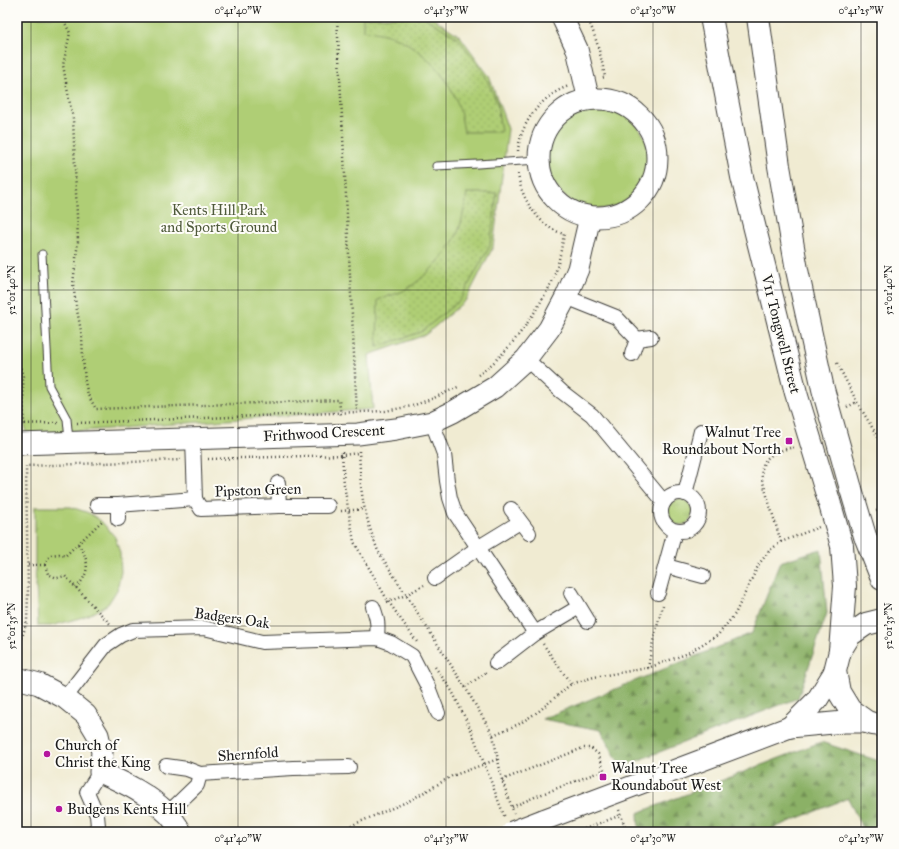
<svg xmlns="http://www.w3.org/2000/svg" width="899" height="849" viewBox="0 0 899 849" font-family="'IM FELL Great Primer',serif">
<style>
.grass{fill:url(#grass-tufts);stroke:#667548}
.forest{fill:url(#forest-firs);stroke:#546641}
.park{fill:#afce75;stroke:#667548}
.garden{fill:url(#garden-dots);stroke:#667548}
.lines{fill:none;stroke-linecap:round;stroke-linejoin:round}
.lane-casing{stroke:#3c3b37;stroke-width:9}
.street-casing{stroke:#3c3b37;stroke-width:16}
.secondary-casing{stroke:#3c3b37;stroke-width:23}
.highway-casing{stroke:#3c3b37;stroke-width:24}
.path{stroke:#3c3b37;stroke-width:2.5;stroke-dasharray:1 3;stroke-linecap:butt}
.lane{stroke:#fff;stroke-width:7}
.street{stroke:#fff;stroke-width:14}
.secondary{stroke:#fff;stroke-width:21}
.highway{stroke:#fff;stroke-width:22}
.secondary-bridge-casing{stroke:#3c3b37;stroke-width:23;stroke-linecap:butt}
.highway-bridge-casing{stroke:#3c3b37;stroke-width:24;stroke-linecap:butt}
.secondary-bridge{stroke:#fff;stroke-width:21}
.highway-bridge{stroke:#fff;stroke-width:22}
.ticks{fill:none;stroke:#1c1c1c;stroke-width:1;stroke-opacity:0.45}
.poi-dot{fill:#b5179e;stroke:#fdfcf7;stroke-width:1.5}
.labels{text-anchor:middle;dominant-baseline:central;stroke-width:4;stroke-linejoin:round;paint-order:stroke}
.park-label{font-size:15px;fill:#4f5a3b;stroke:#fdfcf7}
.street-label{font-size:15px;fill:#1c1c1c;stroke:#fdfcf7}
.poi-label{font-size:15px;fill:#1c1c1c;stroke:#fdfcf7;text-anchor:start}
.neatline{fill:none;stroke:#1c1c1c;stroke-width:1.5}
.ticks-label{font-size:10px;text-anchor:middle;fill:#1c1c1c}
</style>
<defs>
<pattern id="grass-tufts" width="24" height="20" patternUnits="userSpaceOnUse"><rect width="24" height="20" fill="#afce75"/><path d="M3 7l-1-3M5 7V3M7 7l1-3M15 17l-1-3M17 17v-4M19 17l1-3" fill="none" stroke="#96b065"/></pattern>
<pattern id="forest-firs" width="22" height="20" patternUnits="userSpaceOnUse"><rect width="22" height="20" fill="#8bb166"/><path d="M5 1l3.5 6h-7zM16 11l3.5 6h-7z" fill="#718f53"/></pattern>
<pattern id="garden-dots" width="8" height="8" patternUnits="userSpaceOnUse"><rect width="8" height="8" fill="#afce75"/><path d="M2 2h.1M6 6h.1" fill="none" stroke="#96b065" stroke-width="1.8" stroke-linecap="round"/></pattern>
</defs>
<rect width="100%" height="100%" fill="#fdfcf7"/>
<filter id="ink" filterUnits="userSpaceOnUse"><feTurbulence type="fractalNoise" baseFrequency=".025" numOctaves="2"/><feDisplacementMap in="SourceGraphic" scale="8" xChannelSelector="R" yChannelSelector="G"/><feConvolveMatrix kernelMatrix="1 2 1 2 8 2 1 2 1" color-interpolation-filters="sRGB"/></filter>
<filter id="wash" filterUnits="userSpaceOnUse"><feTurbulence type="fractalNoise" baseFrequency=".012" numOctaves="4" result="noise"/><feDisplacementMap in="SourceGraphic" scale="16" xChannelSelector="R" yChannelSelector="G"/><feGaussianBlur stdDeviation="0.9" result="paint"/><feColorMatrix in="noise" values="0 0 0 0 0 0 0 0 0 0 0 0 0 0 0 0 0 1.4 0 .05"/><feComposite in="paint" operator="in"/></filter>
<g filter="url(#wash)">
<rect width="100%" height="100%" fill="#f0ebd2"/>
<circle class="grass" cx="680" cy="512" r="13"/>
<g class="forest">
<path d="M821 549 827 613 798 698 621 767 601 730 542 719 752 633 780 562Z"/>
<path d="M821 742 882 762V832H864L848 798 764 832H639L638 813Z"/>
</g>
<g class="park">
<path d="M17 17H431L460 36 489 76 508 129 493 247 466 300 425 335 369 355 373 409 28 435 24 424 23 373H17Z"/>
<circle cx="598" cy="158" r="51"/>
<path d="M35 507H71L89 513 101 521 115 537 120 553 121 572 117 590 108 604 97 611 83 617 51 626H38L35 565Z"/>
</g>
<g class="garden">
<path d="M363 17H424L458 38 484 73 497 103 501 132H464C462 122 461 111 457 102 448 77 424 51 399 39 388 34 375 32 363 30Z"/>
<path d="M467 193H497L490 246 460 300 421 332 377 347 378 300C385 297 393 295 401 292 420 283 443 259 454 240 462 227 464 208 467 193Z"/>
</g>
</g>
<g filter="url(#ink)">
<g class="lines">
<defs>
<g id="lane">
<path d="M436 166 478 164 539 160"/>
<path d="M42 254 49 386 67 419 69 440"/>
</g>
<g id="street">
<path d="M566 297 616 317 637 339"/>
<path d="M637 339 651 337"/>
<path d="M632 354 637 339"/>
<path d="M526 359 562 392 592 415 664 502"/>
<path d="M432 422 444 454 447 481 450 498 455 513 535 633"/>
<path d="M193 439 195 499"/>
<path d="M278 483 279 506"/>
<circle cx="680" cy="512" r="19"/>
<path d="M685 494 701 431"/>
<path d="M97 505H118L195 499 201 509 279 506H328"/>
<path d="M118 505V519"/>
<path d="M511 509 529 533"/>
<path d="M666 566 703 576"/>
<path d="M435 578 479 547 520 522"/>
<path d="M571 593 588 621"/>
<path d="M658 593 675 531"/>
<path d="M373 607C378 620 378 625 377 638"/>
<path d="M496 663 535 633 579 607"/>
<path d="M65 698 106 645 121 635 133 630 204 628 262 642 377 638 391 643 412 656 428 687 438 713"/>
<path d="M166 766 187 769 200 774"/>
<path d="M168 813 197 785 200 774 293 768 349 767"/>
<path d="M94 832 98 826 97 815 87 792 100 772"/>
</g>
<g id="secondary">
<path d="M562 17 577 49 587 92 593 99"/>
<circle cx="598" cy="158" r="59"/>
<path d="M17 444 358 434 396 429 432 422 453 412 495 387 526 359 549 329 566 297 578 269 590 217"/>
<path d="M17 678 39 684 65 698 86 715 98 735 102 752 100 772C124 783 147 793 166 812 172 817 177 825 181 832"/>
<path d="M790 727 817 700 835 671"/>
<path d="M543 820 790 727 844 722H867"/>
</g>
<g id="highway">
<path d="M711 17 742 177 796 393 829 501"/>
<path d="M758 17 779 166 797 270 823 389 851 489"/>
<path d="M865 536 882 579"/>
<path d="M882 620 866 624 850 635 840 651 835 671 839 692 850 710 867 722 873 724 882 725"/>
<path d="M840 651 845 586 842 546"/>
</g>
</defs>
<use href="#lane" class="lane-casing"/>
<use href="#street" class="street-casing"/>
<use href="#secondary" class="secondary-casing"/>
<use href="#highway" class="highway-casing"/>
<g class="path">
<path d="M62 17 70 33 63 65 69 99 73 118 78 241 73 284 76 305 82 336 83 358 85 382 88 395 96 409 339 400 341 417"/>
<path d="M337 17 357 414"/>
<path d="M587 17C596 36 601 56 605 77L601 78"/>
<path d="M518 151C520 123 542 95 569 86"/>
<path d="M17 361 23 373 24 425"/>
<path d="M837 363 857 402 882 444"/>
<path d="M478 375C503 358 528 325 543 298 546 293 549 288 552 282 558 267 561 251 564 234 560 233 556 231 552 229 534 218 519 193 518 172"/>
<path d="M847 407 857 402"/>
<path d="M77 423 385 411 412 406 434 398 458 387"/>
<path d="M17 424 58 423"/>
<path d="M359 451C360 465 360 480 362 494 365 514 371 533 378 551L465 687 493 735 502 780 514 813"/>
<path d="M342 452 344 485 354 542 388 601 417 642"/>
<path d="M208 459 342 455 359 453"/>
<path d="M341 511 365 509"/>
<path d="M876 511 882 510"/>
<path d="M781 542 762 479C762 476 761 472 762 469 764 454 782 450 794 447"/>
<path d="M28 565H45"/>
<path d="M45 565 48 574 57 578 65 576 111 625"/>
<path d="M45 565 50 555 59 554 65 556 103 520"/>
<path d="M76 588C90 573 90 560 78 544"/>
<path d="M387 602 406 595 424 585"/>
<path d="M543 644 571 684"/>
<path d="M17 654 27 621 28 595 26 466 181 460"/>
<path d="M435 667 452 691 472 732 505 818"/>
<path d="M648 668 653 641 663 605"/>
<path d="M465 687 487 672"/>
<path d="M493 735 519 724 539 711 571 684 594 677 648 668 686 654 718 635 735 614 759 564 770 550 781 542 819 527"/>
<path d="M502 780 583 748H591L598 754 607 777"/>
<path d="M512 807 537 796 604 770"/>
<path d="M619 810 627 832"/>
<path d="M336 832 409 801 452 776 498 759"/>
<path d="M577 832 621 815"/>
</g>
<use href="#lane" class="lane"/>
<use href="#street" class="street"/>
<use href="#secondary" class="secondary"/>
<use href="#highway" class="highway"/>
<defs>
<path id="secondary-bridge" d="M512 832 543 820"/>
<g id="highway-bridge">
<path d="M851 489 865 536"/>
<path d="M829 501 842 546"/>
</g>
</defs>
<use href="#secondary-bridge" class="secondary-bridge-casing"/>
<use href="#highway-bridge" class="highway-bridge-casing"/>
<use href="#secondary-bridge" class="secondary-bridge"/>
<use href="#highway-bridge" class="highway-bridge"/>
</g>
</g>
<path class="ticks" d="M31 17V832M238 17V832M446 17V832M653 17V832M861 17V832M17 290H882M17 626H882"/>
<g class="poi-dot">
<rect x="785" y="437" width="8" height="8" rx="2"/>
<circle cx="47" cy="754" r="4"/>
<rect x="599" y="773" width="8" height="8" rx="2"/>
<circle cx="59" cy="809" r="4"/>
</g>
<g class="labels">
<g class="park-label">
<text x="219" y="210">Kents Hill Park<tspan x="219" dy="17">and Sports Ground</tspan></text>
</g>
<g class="street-label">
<text transform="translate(781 334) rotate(76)">V11 Tongwell Street</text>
<text transform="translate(324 433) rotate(-3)">Frithwood Crescent</text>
<text transform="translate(258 490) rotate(-2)">Pipston Green</text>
<text transform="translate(232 618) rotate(8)">Badgers Oak</text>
<text transform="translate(248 754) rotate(-4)">Shernfold</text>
</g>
<g class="poi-label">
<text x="781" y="432" text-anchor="end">Walnut Tree<tspan x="781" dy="17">Roundabout North</tspan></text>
<text x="55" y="745">Church of<tspan x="55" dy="17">Christ the King</tspan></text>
<text x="611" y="768">Walnut Tree<tspan x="611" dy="17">Roundabout West</tspan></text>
<text x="67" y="809">Budgens Kents Hill</text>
</g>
</g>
<rect width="899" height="849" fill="none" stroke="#fdfcf7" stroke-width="44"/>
<rect x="22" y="22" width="855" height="805" class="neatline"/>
<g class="ticks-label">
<text x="238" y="14">0°41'40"W</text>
<text x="446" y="14">0°41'35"W</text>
<text x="653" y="14">0°41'30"W</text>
<text x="861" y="14">0°41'25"W</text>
<text transform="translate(11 290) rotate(-90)" y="4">52°01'40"N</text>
<text transform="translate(888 290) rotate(-90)" y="4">52°01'40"N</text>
<text transform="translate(11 626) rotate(-90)" y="4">52°01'35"N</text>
<text transform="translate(888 626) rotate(-90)" y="4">52°01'35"N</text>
<text x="238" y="842">0°41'40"W</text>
<text x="446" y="842">0°41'35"W</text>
<text x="653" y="842">0°41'30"W</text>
<text x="861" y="842">0°41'25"W</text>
</g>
</svg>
